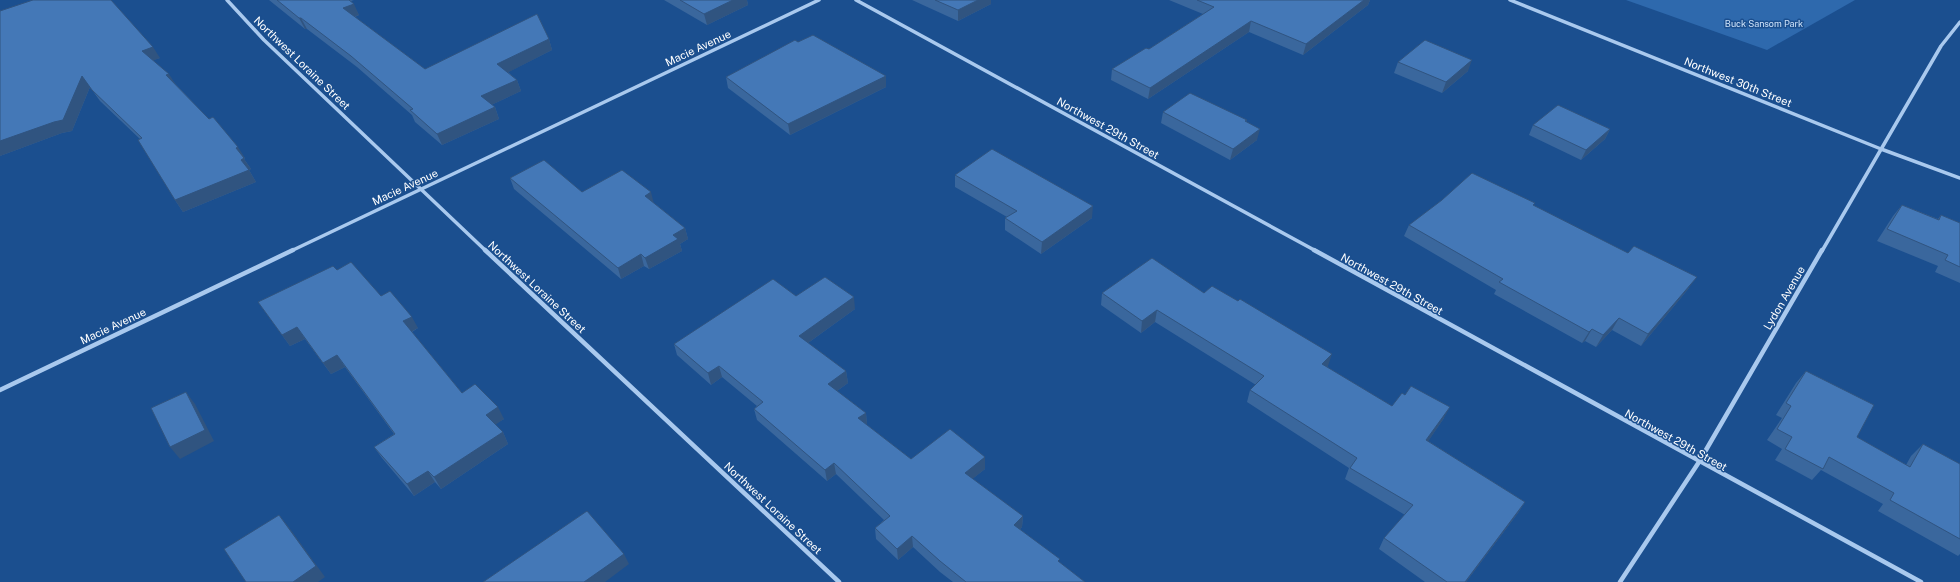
<svg xmlns="http://www.w3.org/2000/svg" width="1960" height="582" viewBox="0 0 1960 582" font-family="'Public Sans',sans-serif">
<style>
.green{fill:#2e69ad}
.lines{fill:none;stroke-linecap:round;stroke-linejoin:round}
.street-far1{stroke:#a9c9ee;stroke-width:3.5}
.street{stroke:#a9c9ee;stroke-width:4.5}
.wall{fill:#3a679d}
.shaded-wall{fill:#305480}
.building{fill:#4478b7;stroke:#305480}
.labels{text-anchor:middle;dominant-baseline:central;stroke-width:3;stroke-linejoin:round;paint-order:stroke}
.far-park-label{font-size:9px;fill:#cfe3fa;stroke:#1b4f8f}
.street-label{font-size:11px;fill:#fff;stroke:#1b4f8f}
</style>
<rect width="100%" height="100%" fill="#1b4f8f"/>
<path class="green" d="M1626 0H1855L1767 50Z"/>
<g class="lines">
<g class="street-far1">
<path d="M227 0 264 40 486 251"/>
<path d="M856 0 1316 251"/>
<path d="M1510 0 1881 149 1960 178"/>
<path d="M291 251 819 0"/>
<path d="M1822 251 1941 46 1960 22"/>
</g>
<g class="street">
<path d="M485 250 839 582"/>
<path d="M1314 250 1921 582"/>
<path d="M0 390 293 250"/>
<path d="M1620 582 1699 462 1822 250"/>
</g>
</g>
<g class="wall">
<path d="M269 0H354L351 1 359 15 355 17 425 69 549 39 552 50 508 72 517 80 521 91 491 105 495 107 499 119 442 145 415 122 412 115 357 67 307 29H305Z"/>
<path d="M664 0H747L748 5 707 25Z"/>
<path d="M912 0H991V4L958 21Z"/>
<path d="M1169 0H1370L1368 5 1303 55 1249 32 1148 99 1111 80 1112 69 1149 49 1203 14Z"/>
<path d="M0 11 160 58 153 60 245 158 244 159 251 169 249 170 256 182 183 212 175 200 140 139 100 101 90 87 72 131 62 133 0 156Z"/>
<path d="M798 42 886 87 790 135 728 88 726 77Z"/>
<path d="M1398 62 1468 71 1442 93 1394 73Z"/>
<path d="M1163 112 1247 120 1246 122 1257 140 1230 160 1161 123Z"/>
<path d="M1533 125 1610 129 1605 139 1581 160 1529 135Z"/>
<path d="M955 175 1092 218 1041 254 1005 230V218L1007 217 955 187Z"/>
<path d="M510 178 582 192 654 203 685 228 688 239 680 244 682 251 649 269 644 266 621 279 514 189Z"/>
<path d="M1535 203 1533 206 1689 288 1641 346 1612 330 1596 347 1585 341 1582 343 1494 294 1496 290 1404 236 1409 225Z"/>
<path d="M1902 205 1938 219 1941 215 1960 223V283L1935 272 1938 266 1877 241 1893 216Z"/>
<path d="M337 270 381 296 418 328 412 332 462 393 504 419 495 424 503 432 508 444 441 489 435 482 414 496 382 458 374 447 394 434 345 367 331 374 305 339 290 346 258 302Z"/>
<path d="M1102 293H1204L1328 366 1327 367 1392 406 1444 418 1428 441 1525 502 1518 513 1466 582H1425L1379 549 1384 538 1405 515 1345 479 1349 468 1247 402 1250 390 1256 385 1155 322 1141 333 1101 305Z"/>
<path d="M796 296 855 309 808 343 846 371 848 383 837 391 866 413 867 425 911 459 985 469 972 479 1023 516 1022 527 1020 529 1060 563 1085 582H953L940 572 913 547 898 560 876 539 875 528 884 520 836 474 827 481 757 420 754 409 757 406 722 377 711 385 677 355 674 344Z"/>
<path d="M1806 371 1857 437 1906 465 1911 456 1923 444 1960 464V554L1958 556 1878 511 1883 504 1821 470 1812 480 1775 460 1782 449 1767 440 1782 418 1776 415 1796 383Z"/>
</g>
<g class="shaded-wall">
<path d="M733 0H747L748 5 707 25 704 14Z"/>
<path d="M978 0H991V4L958 21V10Z"/>
<path d="M1364 0H1370L1368 5 1303 55 1306 44Z"/>
<path d="M354 4 359 15 348 19 343 8Z"/>
<path d="M299 18H301L307 29H305Z"/>
<path d="M1251 21 1249 32 1148 99 1150 88Z"/>
<path d="M549 39 552 50 501 76 497 64Z"/>
<path d="M153 47 160 58 149 62 142 51Z"/>
<path d="M1472 60 1468 71 1442 93 1446 82Z"/>
<path d="M169 74 176 85 166 75Z"/>
<path d="M82 76 90 87 72 131 62 133 0 156V141Z"/>
<path d="M886 76V87L790 135 788 124Z"/>
<path d="M517 80 521 91 485 108 481 96Z"/>
<path d="M495 107 499 119 442 145 437 134Z"/>
<path d="M1260 129 1257 140 1230 160 1233 149Z"/>
<path d="M1610 129 1605 139 1581 160 1586 150Z"/>
<path d="M238 147 245 158 244 159 251 169 249 170 256 182 183 212 175 200 241 160 236 148Z"/>
<path d="M651 192 654 204 645 196Z"/>
<path d="M1093 206 1092 218 1041 254 1042 242Z"/>
<path d="M685 228 688 239 680 244 682 251 649 269 645 258 673 235Z"/>
<path d="M641 254 644 266 621 279 618 268Z"/>
<path d="M1697 277 1689 288 1641 346 1648 334Z"/>
<path d="M854 297 855 309 801 348 799 336Z"/>
<path d="M1157 310 1155 322 1141 333 1142 321Z"/>
<path d="M412 317 418 328 409 333 403 321Z"/>
<path d="M1619 318 1612 330 1596 347 1603 335Z"/>
<path d="M297 327 305 339 290 346 282 335Z"/>
<path d="M1592 329 1585 341 1582 343 1589 332Z"/>
<path d="M1332 354 1328 366 1318 375 1322 364Z"/>
<path d="M337 355 345 367 331 374 323 363Z"/>
<path d="M719 366 722 377 711 385 708 373Z"/>
<path d="M846 371 848 383 830 396 828 384Z"/>
<path d="M186 392 195 404 214 441 180 459 170 447Z"/>
<path d="M498 407 504 419 492 427 486 415Z"/>
<path d="M1450 407 1444 418 1421 452 1426 440Z"/>
<path d="M866 413 867 424 860 430 858 418Z"/>
<path d="M503 432 508 444 441 489 434 477Z"/>
<path d="M985 457V469L965 485V473Z"/>
<path d="M834 463 836 474 827 481 825 470Z"/>
<path d="M428 471 435 482 414 496 407 484Z"/>
<path d="M1525 502 1518 513 1466 582H1465Z"/>
<path d="M279 515 288 526 325 577 318 582H293Z"/>
<path d="M1023 516 1022 527 1014 536V525Z"/>
<path d="M912 536 913 547 898 560 897 549Z"/>
<path d="M624 554 629 564 605 582H584Z"/>
</g>
<g class="building">
<path d="M33 0H111L153 47 142 51 169 74 166 75 209 119 213 117 238 147 236 148 244 158 241 160 249 170 175 200 138 140 142 138 92 90 82 76 63 120 54 122 0 141V11Z"/>
<path d="M277 0H349L354 4 343 8 425 69 537 14 549 39 497 64 517 80 481 96 495 107 437 134 410 110 413 109 351 56 301 18H299Z"/>
<path d="M680 0H733L704 14Z"/>
<path d="M935 0H978L958 10Z"/>
<path d="M1197 0H1364L1306 44 1251 21 1150 88 1112 69 1146 48 1149 49 1214 7Z"/>
<path d="M813 35 886 76 788 124 726 77 795 40 798 42Z"/>
<path d="M1425 40 1472 60 1446 82 1398 62Z"/>
<path d="M1190 93 1247 120 1245 121 1260 129 1233 149 1163 112Z"/>
<path d="M1558 105 1610 129 1586 150 1533 125Z"/>
<path d="M992 149 1093 206 1042 242 1005 218 1017 211 955 175Z"/>
<path d="M544 160 582 192 622 170 651 192 645 196 685 228 673 235 678 239 645 258 641 254 618 268 510 178Z"/>
<path d="M1472 173 1535 203 1533 205 1628 253 1634 246 1697 277 1648 334 1619 318 1603 335 1592 329 1589 332 1499 282 1503 279 1409 225 1442 200Z"/>
<path d="M1902 205 1939 220 1941 215 1960 223V267L1945 260 1948 255 1887 229Z"/>
<path d="M1152 258 1204 293 1212 286 1238 301 1240 299 1332 354 1322 364 1392 406 1402 393 1405 395 1411 386 1450 407 1426 440 1525 502 1465 582H1447L1384 538 1413 505 1350 468 1357 458 1250 390 1264 376 1157 310 1142 321 1102 293Z"/>
<path d="M351 262 381 296 390 291 412 317 403 321 462 393 475 384 498 407 486 415 503 432 434 477 428 471 407 484 374 447 395 434 337 355 323 363 297 327 282 335 258 302 333 266 337 270Z"/>
<path d="M825 277 854 297 799 336 846 371 828 384 866 413 858 418 911 459 950 429 985 457 965 473 1023 516 1014 525 1060 559 1058 561 1085 582H966L940 561 912 536 897 549 875 528 890 516 834 463 825 470 754 409 763 402 719 366 708 373 674 344 773 279 796 296Z"/>
<path d="M1806 371 1874 405 1857 437 1910 467 1923 444 1960 464V539L1890 500 1894 493 1829 457 1823 469 1785 449 1792 437 1777 429 1791 406 1786 403Z"/>
<path d="M186 392 205 430 170 447 151 408Z"/>
<path d="M587 511 624 554 584 582H483Z"/>
<path d="M279 515 316 566 293 582H246L224 549Z"/>
</g>
<g class="labels">
<g class="far-park-label">
<text x="1764" y="23">Buck Sansom Park</text>
</g>
<g class="street-label">
<text transform="translate(698 48) rotate(-25)">Macie Avenue</text>
<text transform="translate(302 63) rotate(44)">Northwest Loraine Street</text>
<text transform="translate(1738 82) rotate(22)">Northwest 30th Street</text>
<text transform="translate(1108 128) rotate(29)">Northwest 29th Street</text>
<text transform="translate(405 187) rotate(-25)">Macie Avenue</text>
<text transform="translate(1392 284) rotate(29)">Northwest 29th Street</text>
<text transform="translate(537 287) rotate(43)">Northwest Loraine Street</text>
<text transform="translate(1784 298) rotate(-60)">Lydon Avenue</text>
<text transform="translate(113 326) rotate(-25)">Macie Avenue</text>
<text transform="translate(1676 440) rotate(29)">Northwest 29th Street</text>
<text transform="translate(773 508) rotate(43)">Northwest Loraine Street</text>
</g>
</g>
</svg>
